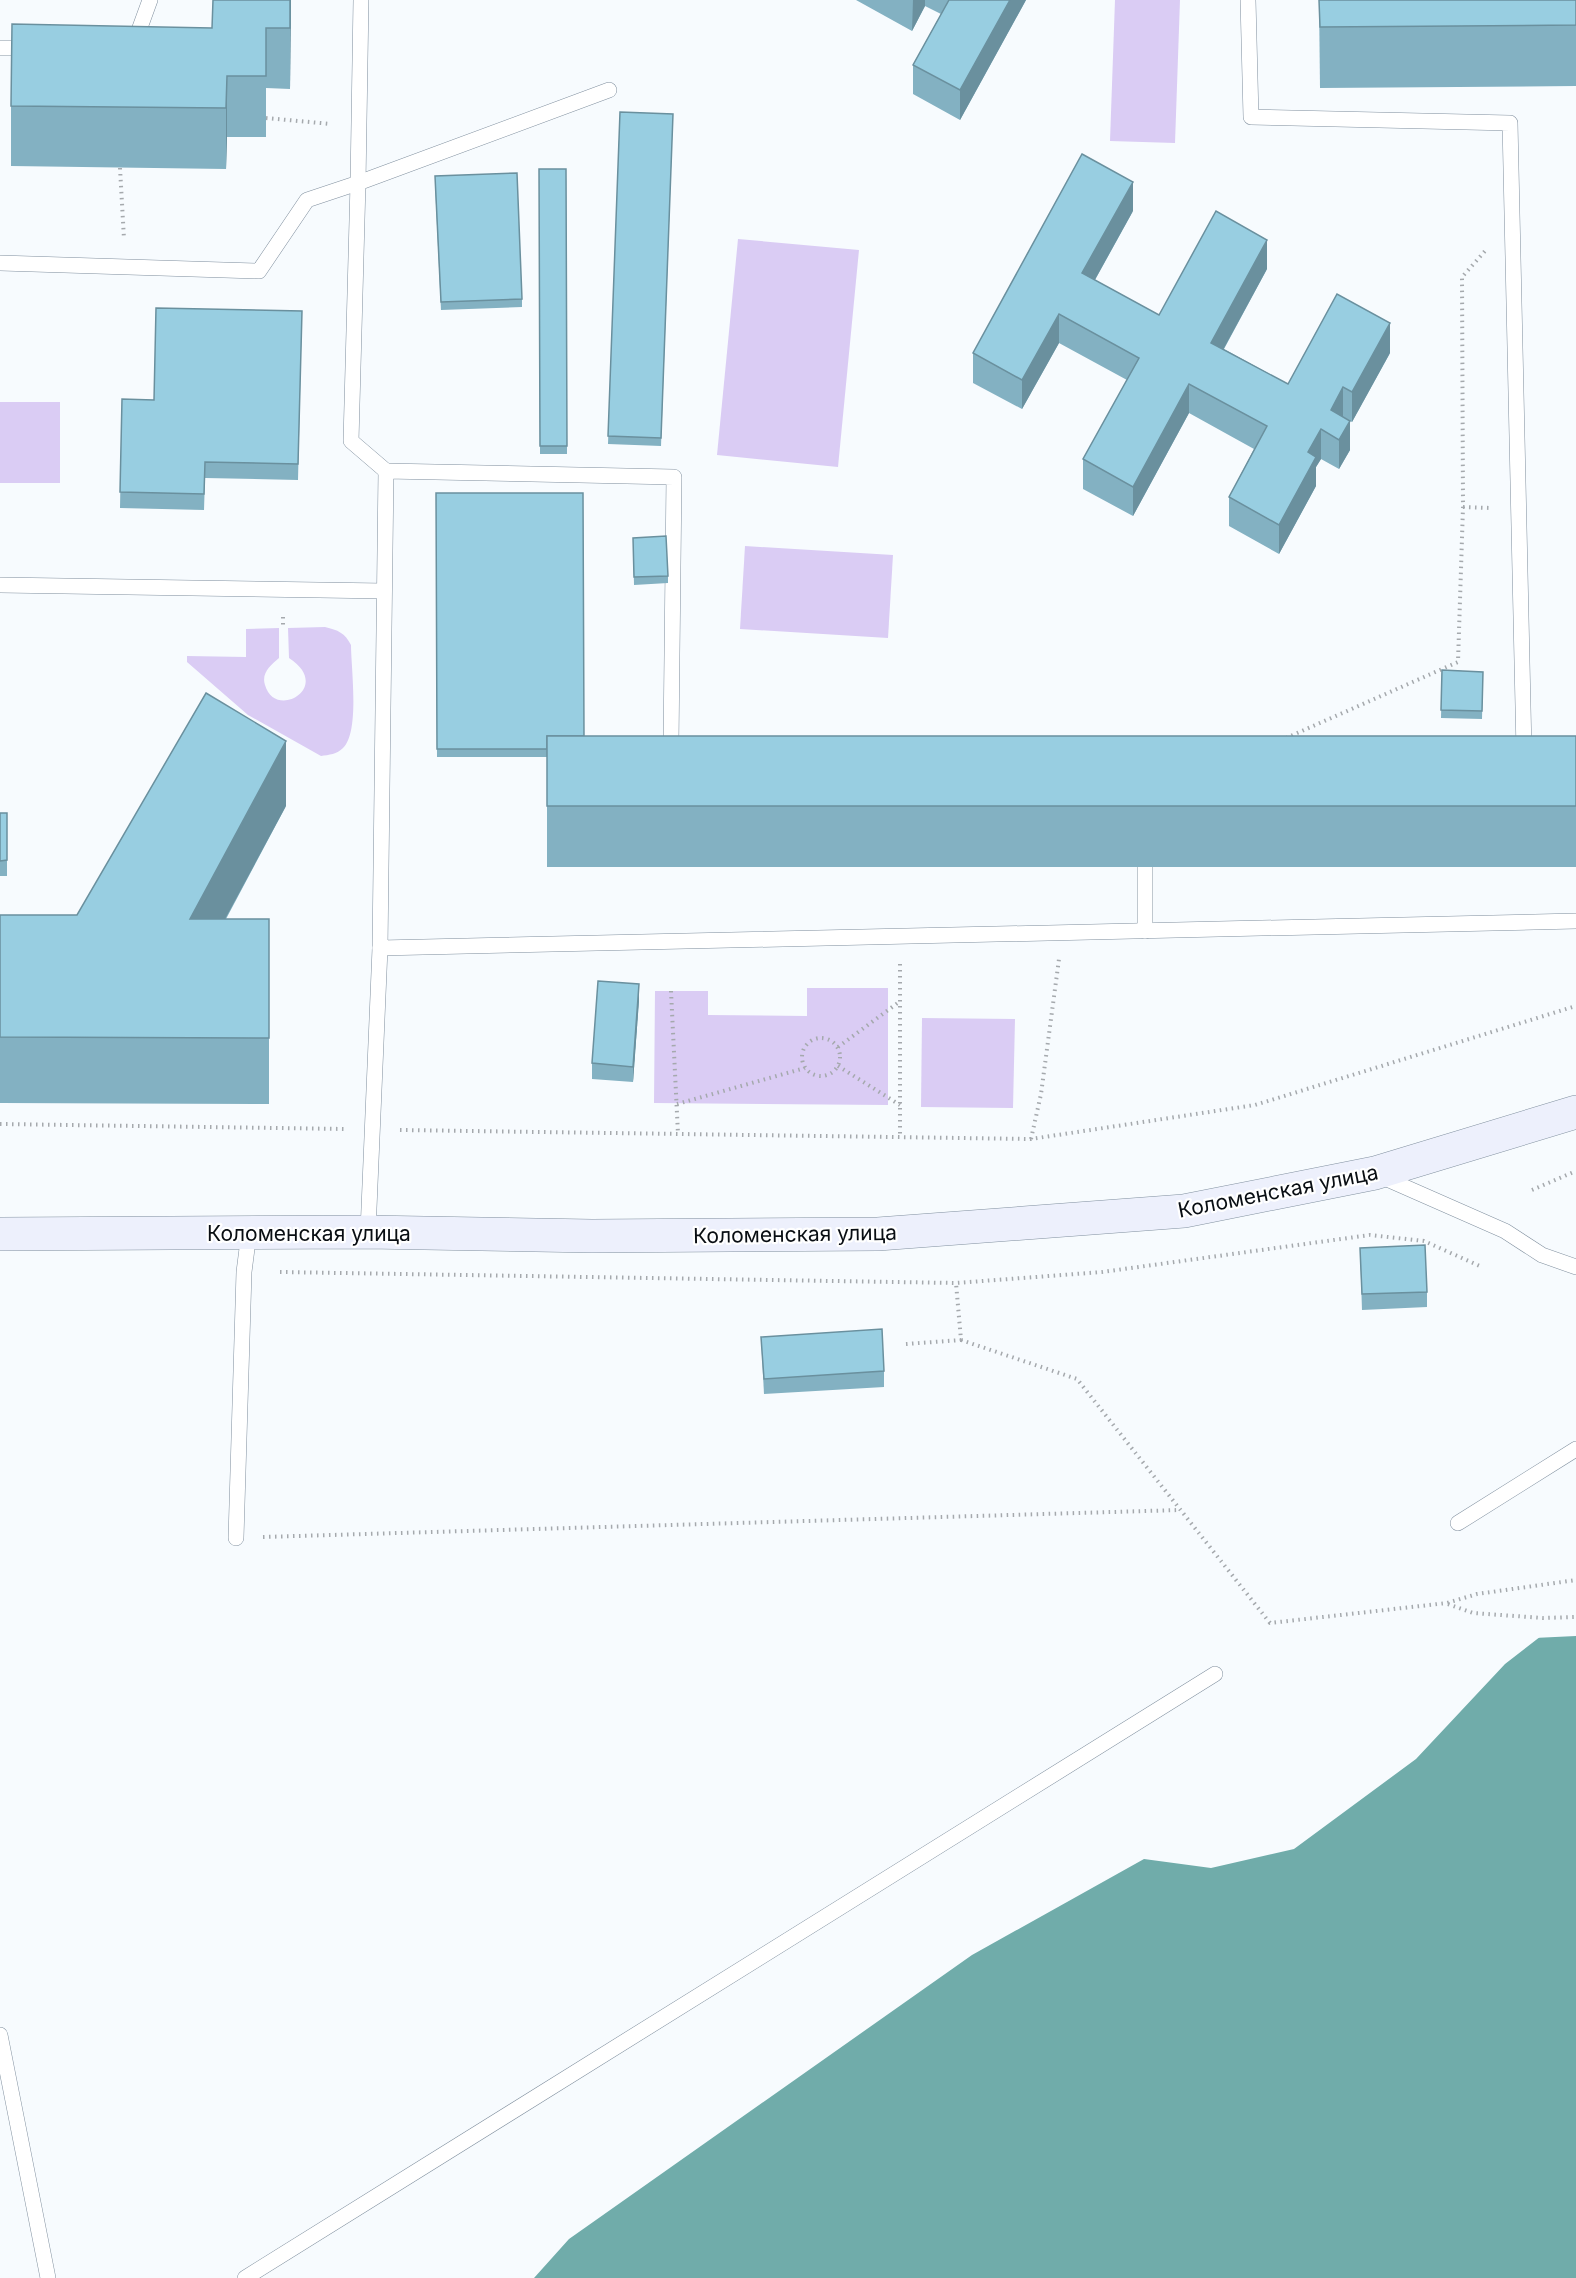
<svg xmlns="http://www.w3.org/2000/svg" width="1576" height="2278" viewBox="0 0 1576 2278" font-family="Inter,sans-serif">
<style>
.green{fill:#daccf4}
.water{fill:#70acaa}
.pier{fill:#f7fbfe}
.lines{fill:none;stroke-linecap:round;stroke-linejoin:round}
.lane-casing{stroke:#81909f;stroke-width:16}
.secondary-casing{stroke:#81909f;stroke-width:34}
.path{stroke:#a5a9ad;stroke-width:4;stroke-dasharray:1.5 4.5;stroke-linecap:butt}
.lane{stroke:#fff;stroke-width:15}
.secondary{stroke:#edf0fc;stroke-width:33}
.wall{fill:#83b1c2}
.shaded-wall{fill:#6a909e}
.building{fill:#98cee1;stroke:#6a909e;stroke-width:1.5}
.labels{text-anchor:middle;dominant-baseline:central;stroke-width:4.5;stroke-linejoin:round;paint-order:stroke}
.street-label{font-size:21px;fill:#090e13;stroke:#fff}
</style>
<rect width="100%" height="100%" fill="#f7fbfe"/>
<g class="green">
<path d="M1115 0H1180L1175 143 1110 141Z"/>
<path d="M738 239 859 250 838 467 717 455Z"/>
<rect x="0" y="402" width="60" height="81"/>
<path d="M745 546 893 555 888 638 740 629Z"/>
<path d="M325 627C338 630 345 633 351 645 351 668 360 732 343 748 337 754 329 755 321 756L248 715 187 662V656L246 657V629L279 628V658C271 665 261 673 265 685 275 721 334 687 289 658L288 628Z"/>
<path d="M807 988H888V1105L654 1103 655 991H708V1015L807 1016Z"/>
<path d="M922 1018 1015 1019 1013 1108 921 1107Z"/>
</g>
<path class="water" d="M1576 1609V2278H534L569 2239 972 1955 1144 1859 1211 1868 1294 1849 1416 1759 1505 1664Z"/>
<path class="pier" d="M1576 1606V1636L1534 1638 1574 1606Z"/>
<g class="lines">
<defs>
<g id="lane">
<path d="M1248 0 1251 117 1510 123 1524 751H1521"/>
<path d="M126 37 138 33 150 0"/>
<path d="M0 48H31"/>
<path d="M0 263 259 271 307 200 358 183 361 0"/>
<path d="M386 471 351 441 358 183 609 90"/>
<path d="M0 585 384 591"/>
<path d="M681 744H671L674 477 386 471 380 948 1576 921"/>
<path d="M1145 867V931"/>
<path d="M1380 1176 1505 1231 1542 1255 1576 1267"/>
<path d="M368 1232 380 948"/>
<path d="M1458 1523 1576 1449"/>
<path d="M236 1538 244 1272 249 1233"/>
<path d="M0 2035 48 2278"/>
<path d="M245 2278 1215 1674"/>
</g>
<path id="secondary" d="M0 1234 368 1232 592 1236 878 1234 1184 1211 1375 1173 1576 1112"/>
</defs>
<use href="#lane" class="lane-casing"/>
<use href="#secondary" class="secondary-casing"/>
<g class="path">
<path d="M266 118 331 124"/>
<path d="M120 168 124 239"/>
<path d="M1463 507 1491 508"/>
<path d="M283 617V628"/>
<path d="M1286 738 1458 662 1463 507 1462 277 1485 251"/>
<path d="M900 964V1137"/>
<path d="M671 991 678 1134"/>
<circle cx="821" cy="1057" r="19"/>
<path d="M838 1047 899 1002"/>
<path d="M838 1066 900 1105"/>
<path d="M677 1104 805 1068"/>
<path d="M0 1124 345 1129"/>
<path d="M400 1130 1031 1139 1255 1105 1576 1006"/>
<path d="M1031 1139 1041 1094 1059 959"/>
<path d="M1532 1190 1576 1171"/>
<path d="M280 1272 956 1283 1102 1272 1370 1235 1424 1241 1482 1267"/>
<path d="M961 1340 1077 1379 1270 1623 1447 1603 1477 1594 1576 1580"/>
<path d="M906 1344 961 1340 956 1283"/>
<path d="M263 1537 1180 1510"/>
<path d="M1448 1604 1473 1613 1543 1618 1576 1617"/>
</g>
<use href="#lane" class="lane"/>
<use href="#secondary" class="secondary"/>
</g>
<g class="wall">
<path d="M213 0H291L290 89 266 88V137H227L226 169 11 166V106L212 28Z"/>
<path d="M856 0H1026L960 120 913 94V65L941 14 925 6 912 31Z"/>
<path d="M1319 0H1576V86L1320 88Z"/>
<path d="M620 112 673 114 661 446 608 444Z"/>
<path d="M539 169H566L567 454H540Z"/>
<path d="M435 184 522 299V307L441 310Z"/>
<path d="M1133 211 1095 280 1159 315 1267 269 1224 349 1288 384 1390 353 1352 422 1343 417 1350 450 1339 469 1321 459 1316 467V486L1279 554 1229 526V497L1254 449 1189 413 1133 516 1083 489V459L1127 380 1059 343 1022 409 973 383V353Z"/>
<path d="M302 311 298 480 205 478 204 510 120 508 122 399 154 400Z"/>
<path d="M436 493 584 736H1576V867H547V757H437Z"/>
<path d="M633 538 668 576V583L634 585Z"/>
<path d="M1442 670 1483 672 1482 719 1441 718Z"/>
<path d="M286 806 226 919H269V1104L0 1103V915H77Z"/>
<rect x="0" y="813" width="7" height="63"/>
<path d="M639 1000 633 1082 592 1079V1063Z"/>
<path d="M1360 1248 1427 1292V1307L1362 1310Z"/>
<path d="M761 1337 884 1371V1387L764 1394Z"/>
</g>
<g class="shaded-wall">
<path d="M290 0H291L290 89Z"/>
<path d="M913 0H925V6L912 31Z"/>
<path d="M1010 0H1026L960 120V90Z"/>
<path d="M227 76V137L226 169V108Z"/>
<path d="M1133 182V211L1082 303V273Z"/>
<path d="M1267 240V269L1211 372V343Z"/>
<path d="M1059 314V343L1022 409V380Z"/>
<path d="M1390 323V353L1352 422V392Z"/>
<path d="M1189 384V413L1133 516V487Z"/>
<path d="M1343 387V417L1331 410Z"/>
<path d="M1350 421V450L1339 469V440Z"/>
<path d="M1321 429V459L1316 467V486L1279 554V525L1308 452Z"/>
<path d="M286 741V806L190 984V919Z"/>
<path d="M639 984V1000L633 1082V1067Z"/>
</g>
<g class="building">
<path d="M213 0H290V28H266V76H227L226 108 11 106 12 24 212 28Z"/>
<path d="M949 0H1010L960 90 913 65Z"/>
<path d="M1319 0H1576V25L1320 27Z"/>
<path d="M620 112 673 114 661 438 608 436Z"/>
<path d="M1082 154 1133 182 1082 273 1159 315 1216 211 1267 240 1211 343 1288 384 1337 294 1390 323 1352 392 1343 387 1331 410 1350 421 1339 440 1321 429 1308 452 1316 457 1279 525 1229 497 1267 426 1189 384 1133 487 1083 459 1139 358 1059 314 1022 380 973 353Z"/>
<path d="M539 169H566L567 446H540Z"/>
<path d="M517 173 522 299 441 302 435 176Z"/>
<path d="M156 308 302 311 298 464 205 462 204 494 120 492 122 399 154 400Z"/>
<path d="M436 493H583L584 736H547V749H437Z"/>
<path d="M666 536 668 576 634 577 633 538Z"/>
<path d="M1442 670 1483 672 1482 711 1441 710Z"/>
<path d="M206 693 286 741 190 919H269V1038L0 1037V915H77Z"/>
<rect x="547" y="736" width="1029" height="70"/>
<path d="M0 813H7V860L0 861Z"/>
<path d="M598 981 639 984 633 1067 592 1063Z"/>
<path d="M1425 1245 1427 1292 1362 1294 1360 1248Z"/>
<path d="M882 1329 884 1371 764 1379 761 1337Z"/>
</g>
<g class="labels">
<g class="street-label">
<text transform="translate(1278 1191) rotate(-11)">Коломенская улица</text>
<text x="309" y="1233">Коломенская улица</text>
<text transform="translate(795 1234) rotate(-1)">Коломенская улица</text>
</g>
</g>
</svg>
